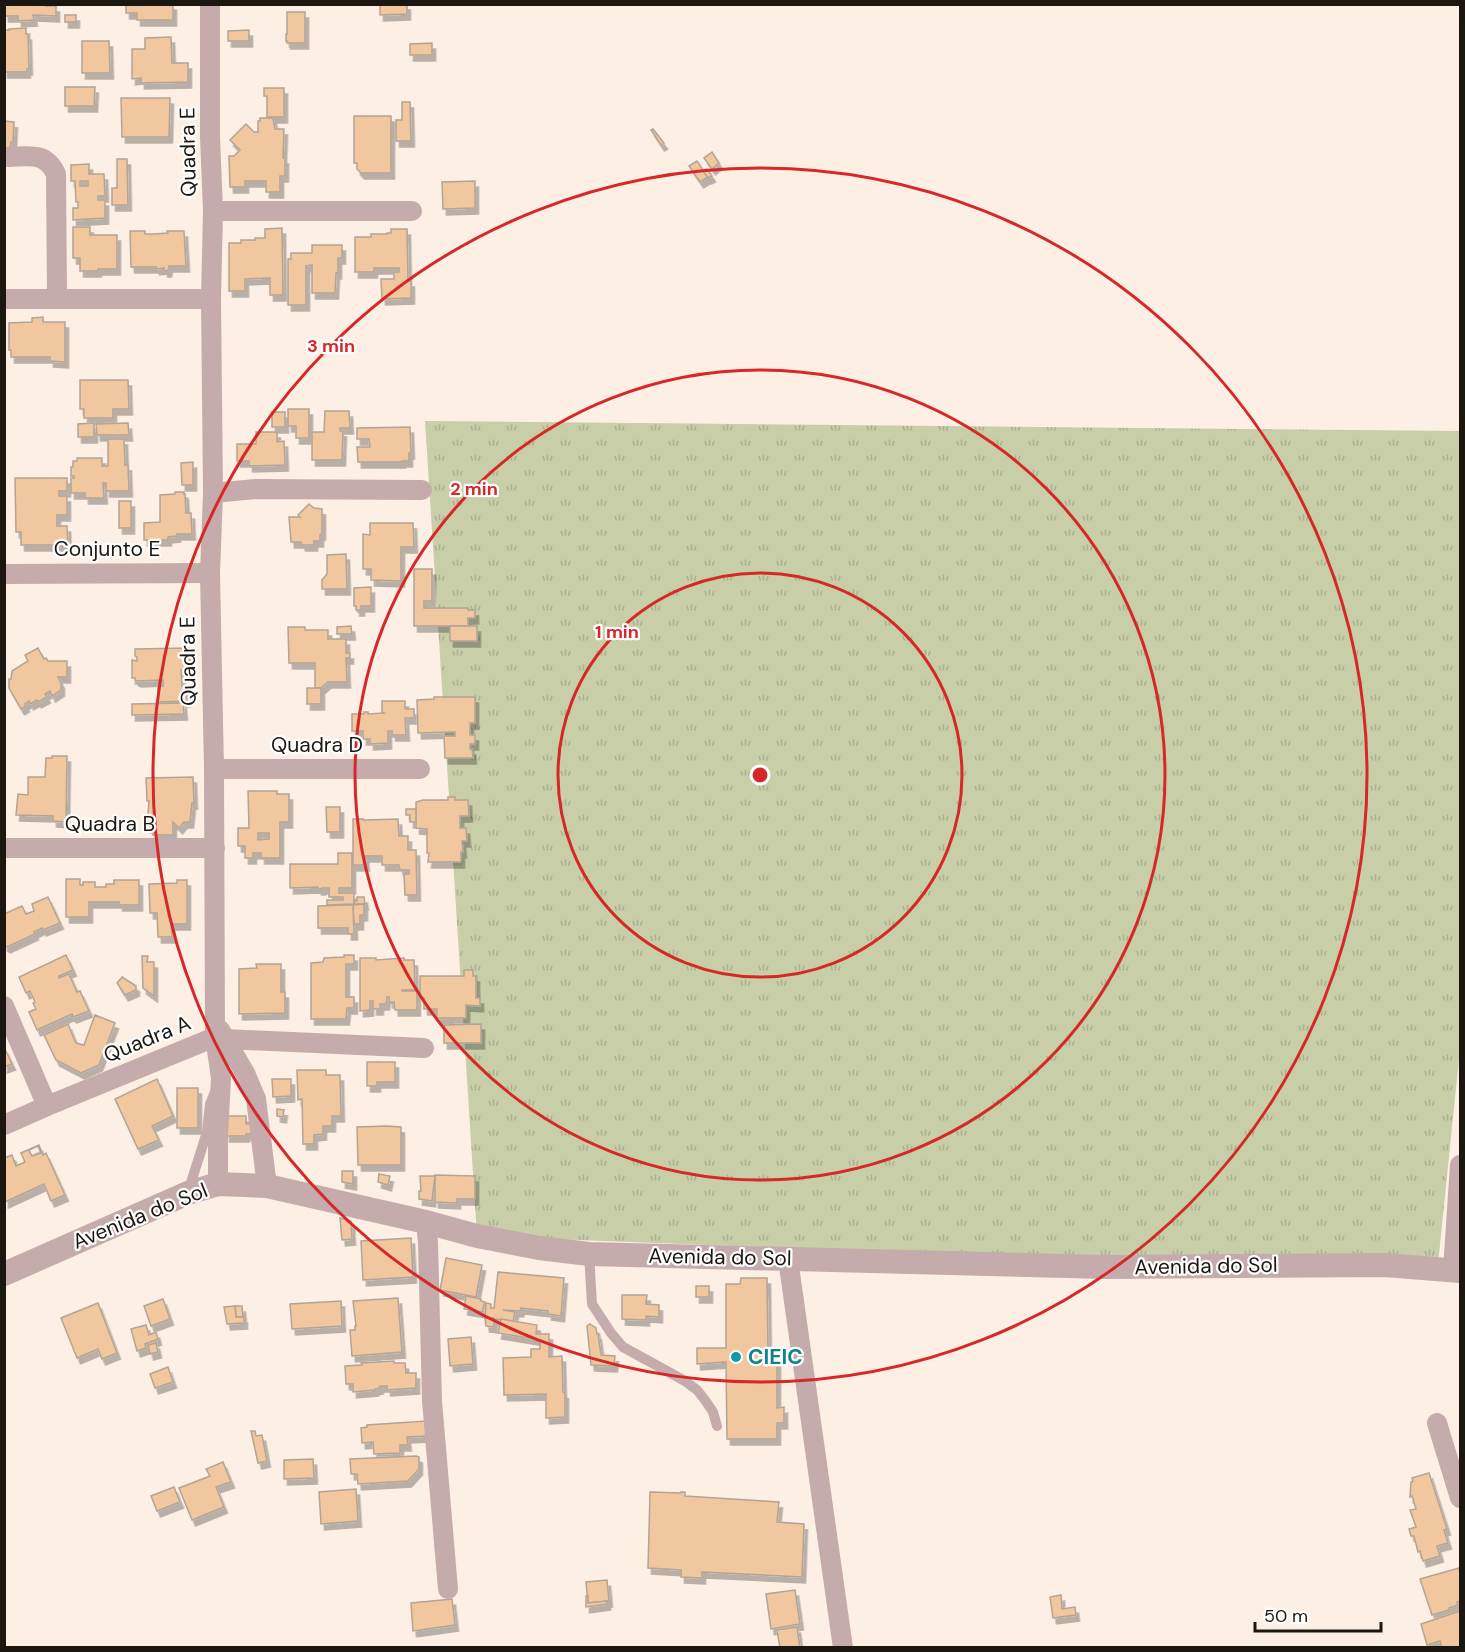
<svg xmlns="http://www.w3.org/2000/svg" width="1465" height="1652" viewBox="0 0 1465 1652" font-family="'DM Sans',sans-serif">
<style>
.grass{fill:url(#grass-tufts)}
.building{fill:#f0c79e;stroke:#b4a495;stroke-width:1.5;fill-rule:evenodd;filter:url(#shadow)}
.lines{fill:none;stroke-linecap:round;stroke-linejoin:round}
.service{stroke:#c6abac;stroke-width:10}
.minor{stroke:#c6abac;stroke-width:20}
.tertiary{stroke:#c6abac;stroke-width:24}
.ring{fill:none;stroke:#d62828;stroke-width:3}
.culture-dot{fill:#0f9aa8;stroke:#fff;stroke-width:2}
.labels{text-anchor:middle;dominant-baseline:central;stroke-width:4.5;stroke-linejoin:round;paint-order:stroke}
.street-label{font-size:21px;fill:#1c1611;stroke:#fff}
.culture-label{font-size:21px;font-weight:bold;fill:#0d838f;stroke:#fff;text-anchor:start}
.centre{fill:#d62828;stroke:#fff;stroke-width:3}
.ring-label{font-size:18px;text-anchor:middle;font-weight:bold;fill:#d62828;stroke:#fff;stroke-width:4.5;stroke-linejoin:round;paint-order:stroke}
</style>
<defs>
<pattern id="grass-tufts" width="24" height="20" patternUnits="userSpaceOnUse" patternTransform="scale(1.5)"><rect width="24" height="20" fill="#c7cea8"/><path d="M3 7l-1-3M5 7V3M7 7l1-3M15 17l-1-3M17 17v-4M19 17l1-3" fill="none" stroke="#aab090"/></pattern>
<filter id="shadow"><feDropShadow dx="3.5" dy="6" stdDeviation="0" flood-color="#0004"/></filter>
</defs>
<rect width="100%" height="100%" fill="#feefe4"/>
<path class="grass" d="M425 421 1460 431V1049L1437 1274 477 1236Z"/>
<g class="building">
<path d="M4 4H46V6H56V16L33 15 34 20 18 21V16H5Z"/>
<path d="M126 4H173V20H137V13H126Z"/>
<path d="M380 4H407V14L380 15Z"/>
<path d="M287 12H305V43H287V41H286V34H287Z"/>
<rect x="65" y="15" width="11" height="7"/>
<path d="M26 28V34H28L29 69H27V72H4V30H9V29Z"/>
<path d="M249 30V41H228V31Z"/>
<path d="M171 37 172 63H188V82L141 83V78L132 79V49H145V38Z"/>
<path d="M82 41H109L110 73H82Z"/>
<path d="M432 43V55H410V44Z"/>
<path d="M65 87H95L94 106H65Z"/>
<path d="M264 88H284V117H267V96H264Z"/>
<path d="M121 98H170L169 137H122Z"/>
<path d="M402 102H410L411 141H396V120H402Z"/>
<path d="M354 116H391V173H361L357 169V163H354Z"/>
<path d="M260 118H273L275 129H284L283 158H285V176H280V192H266V181H245V187H230L229 156H234L240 150 230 140 246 124 254 132H258V121H260Z"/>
<path d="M4 121 14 122 13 142H11L10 150H4Z"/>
<path d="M653 129 664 143 661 145 651 130Z"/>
<path d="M712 152 719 163 712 169 704 158Z"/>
<path d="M117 159H127L128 205H112V188H117Z"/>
<path d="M697 161 708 177 700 182 689 166Z"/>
<path d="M89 164V174H104L105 196H98V200H105V218L73 220V208H78V202H76L75 181H71V165ZM80 181H88V186H80Z"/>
<path d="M707 169 712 176 708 178 703 171Z"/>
<path d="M475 181V208L443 209 442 182Z"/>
<path d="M73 227H90V235H117V269H98V271H80V258H73Z"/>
<path d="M282 228 283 295H270V278L245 279V291H229V243H241V240H255V238H265V229Z"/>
<path d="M391 229H407L408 281H411V298L382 299 381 279H394V272H399V268H374V272H355V237H371V234H387V233H391Z"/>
<path d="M130 231H145V234H153L168 233 167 231H184L186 266H169L168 271H164V268L156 269V267H131Z"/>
<path d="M312 245H342V258H338V273H336L335 293H312V265L306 266V305H288V259H291V253H312Z"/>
<path d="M43 317V322H65V362L50 361V357H11V350H9V323L32 322V318Z"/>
<path d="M80 380H128L129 409H113V418H84V409H80Z"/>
<path d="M288 409H309V438H296V426H288Z"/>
<path d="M325 411H349L350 428H340V431H343L342 460H312V432H324Z"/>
<rect x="272" y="412" width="13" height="15"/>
<path d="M94 423V437H78V424Z"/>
<path d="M128 423 129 435H97L96 424Z"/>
<path d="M410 427 411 453H409V461H402V462H358L357 447H370L369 439H357V428Z"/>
<path d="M256 432H277V442L284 441 285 465 249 466V461H237V444H256Z"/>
<path d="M108 439H124L125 465H128L129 491H106V483H103L104 498H85V493H71V478H74V476H71V467H73V461H77V458H102V466H108Z"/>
<path d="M193 462V485H182L181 463Z"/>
<path d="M15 478H67V491H59V496H67V515H57V526H67L68 545H21V532H16Z"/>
<path d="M175 492H184V494H185L186 513H191L192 534H177V536L168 537V540H144V523L160 522V495L175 494Z"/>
<rect x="119" y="501" width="12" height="27"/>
<path d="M309 504 314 508 322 509V534L320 535V541H314V545H302L301 542H291L289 517H300L298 515Z"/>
<path d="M370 523H413L414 547H401V581L371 580V569H363V534L370 535Z"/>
<path d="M346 554 347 589H322V580L327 574V555Z"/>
<path d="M414 569H432V601H424V608H468V610H475V618H468V626H414Z"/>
<path d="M371 587V606H361V610H356V606H354V588Z"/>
<path d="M351 626 352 634H337V627Z"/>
<rect x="450" y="626" width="27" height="15"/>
<path d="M288 627H305V630H328V639H346V653H350V658H346L347 682H328L321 688H315V663H289Z"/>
<path d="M38 648 44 659 46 658 48 661H67V677H58L61 683V690L52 696 50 691 45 694 47 697 38 702 37 700 30 704 29 701 25 704 26 706 21 709 9 688V679H11L12 671 28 661 25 655Z"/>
<path d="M189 648 190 670H181L182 686H187V701L158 702V686H163V680L138 681 135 680V678H132V660L137 661V657L135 656V649Z"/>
<rect x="307" y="688" width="14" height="16"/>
<path d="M434 697H475V723H470V735H475V744H470V749H472L473 758H445L444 736H455V732L418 733 417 700 434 699Z"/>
<path d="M382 701H405V709H414V718H405L406 735H392V731H388V743L370 744V739H363V731H352V714H364V712H368V714L384 713 382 712Z"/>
<path d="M183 703 184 714 132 715V704Z"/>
<path d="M52 756H67L66 822 53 821V816L16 815 18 794 28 795V777H45L46 758H52Z"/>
<path d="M193 777 194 803H192L190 822H184L179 828 173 822V835H153V827H147L149 801H147L146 778Z"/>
<path d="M248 791H277V794H289V822H280V858H261V853H253V858H245V846H238V828H249ZM258 833H269V839L258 840Z"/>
<path d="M448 797H455V800H468L469 816H460V828H466L467 841H462L463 852H461V862H428L429 853H427V829L416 828V802L423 800H448Z"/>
<path d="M326 807H340V832H327Z"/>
<path d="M406 809H416V822H410V815H406Z"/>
<path d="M353 819H363V820L398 819 399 836H408V850H416L417 895H405L404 874H409V870H400L399 865H382V856H365L366 865H353Z"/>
<path d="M338 853H352V888H339V893H354V904L327 905V900H343V897H329V888H322V889H318V887L290 888V864H338Z"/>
<path d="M66 879H80V885H83V882H95V887H106V884H114V880H139V905H119V902H89V917H66Z"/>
<path d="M177 880H187V924H171L172 937H158L157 913H150L149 884 177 883Z"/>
<path d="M48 897 60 923 43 930 42 928 34 932 35 934 7 947 4 945V914L22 906 26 914 34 911 32 904Z"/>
<path d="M357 897H364L365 904H354V901H357Z"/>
<path d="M364 904V915H360V924H354L353 905Z"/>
<path d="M348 905H353L354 934H348V928H318V906Z"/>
<path d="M66 955 73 970 59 976V978L69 974 77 992 80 991 89 1011 73 1017 72 1014 37 1030 29 1012 36 1009 33 1003 35 1002 30 991 26 993 19 977Z"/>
<path d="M344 955H354V964H346V997H354V1008H347L346 1019H311V963L323 962 324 958 344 957Z"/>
<path d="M142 956H148L147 962H154V996L143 988Z"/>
<path d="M360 958H376V960L404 958V960H414L415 990H402V991H417V1010H395L394 1002H389V997H387L386 1004H380V1009H373V1001H370V1010L360 1011Z"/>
<path d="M256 964H281V992H285V1013L239 1014V969L257 968Z"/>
<path d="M464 970H473V976H476V998H480V1006L466 1005V1018H437V1009H424V998L420 997V976H464Z"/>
<path d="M122 977 136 986V990L125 995 117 983Z"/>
<path d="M95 1015 115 1023 99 1065 81 1073 56 1060 44 1035 68 1024 76 1043 84 1045Z"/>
<path d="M481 1024V1043H444V1025Z"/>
<path d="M4 1047 12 1064 4 1067Z"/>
<path d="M367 1062H395V1082H377V1086H367Z"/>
<path d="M297 1070H326V1075H340L341 1116H332V1126H323V1134L314 1135V1144H303L302 1099 298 1100Z"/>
<path d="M157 1079 173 1116 152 1126 159 1140 138 1149 115 1099Z"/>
<path d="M272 1079H291V1096L273 1097Z"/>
<rect x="177" y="1088" width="21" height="40"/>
<path d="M277 1109 284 1110 283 1117 277 1116Z"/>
<path d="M226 1116H246V1124H265L267 1134H246V1136H226Z"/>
<path d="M387 1126 401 1127V1165H358L357 1127Z"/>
<path d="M39 1145 43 1155 46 1153 65 1195 51 1201 44 1184 5 1202 4 1158 12 1155 16 1166 25 1162 21 1153ZM38 1146 41 1153 32 1156 29 1150Z"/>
<path d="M342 1171H353V1184L342 1182Z"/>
<path d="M379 1174 390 1176 388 1185 378 1182Z"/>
<path d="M435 1175 475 1176V1199H457V1203L435 1202Z"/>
<path d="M420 1176H435L432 1201 419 1199V1191H421Z"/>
<path d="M340 1218 351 1221 352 1239 342 1240Z"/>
<path d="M411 1238 413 1277 363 1280 361 1241Z"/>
<path d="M446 1258 482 1265 476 1297 440 1290Z"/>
<path d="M498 1272 564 1278 561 1316 548 1314V1311L521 1308 520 1311 503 1310 515 1312 513 1321 485 1318 486 1303 491 1304V1308H494Z"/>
<path d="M741 1278H767L768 1353H774V1361H777V1408L784 1407V1423H777V1439H727L726 1362 697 1364V1348H726V1284H740Z"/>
<rect x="696" y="1286" width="13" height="11"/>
<path d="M622 1295H647L646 1304 659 1305V1317L646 1316V1320L622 1319Z"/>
<path d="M466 1296 481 1299V1301L485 1302 482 1312 464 1309Z"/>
<path d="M398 1298 402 1352 352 1356 350 1330H355V1326H356L353 1301Z"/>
<path d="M163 1299 170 1319 151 1326 144 1306Z"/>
<path d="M341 1301 342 1326 292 1329 290 1304Z"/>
<path d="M98 1303 117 1353 102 1359 98 1349 77 1358 61 1318Z"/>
<path d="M235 1306H242L243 1317H236Z"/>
<path d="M235 1306 236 1317H244V1323L227 1324 224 1307Z"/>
<path d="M485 1318H494V1327L486 1326Z"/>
<path d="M501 1319 537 1325 536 1334H549V1357L562 1356 563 1392 565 1393V1417L546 1418V1394L504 1395 503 1358 531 1357V1349H540V1341L535 1339 498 1333Z"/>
<path d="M590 1324 596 1328 597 1334H598L601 1355 615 1356 614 1366 591 1365 587 1326Z"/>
<path d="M146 1325 149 1335 156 1332 158 1339 145 1344 146 1348 137 1351 131 1329Z"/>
<path d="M471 1337 473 1364 450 1366 448 1339Z"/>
<path d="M156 1343 158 1352 150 1354 148 1345Z"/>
<path d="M394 1361V1363H405L406 1373H416V1388L387 1390V1386H380V1388L375 1389V1390L353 1392V1384H346L345 1366 362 1365 361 1363Z"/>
<path d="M168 1367 173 1382 155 1388 150 1374Z"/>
<path d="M426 1421 427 1436 407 1437 408 1445H400V1453L374 1454 373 1442 362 1443 361 1428 367 1427V1425Z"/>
<path d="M251 1431H255L256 1436 262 1435 267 1461 258 1463Z"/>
<path d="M416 1456 419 1457V1469L408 1481 358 1484 357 1474H351L350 1459Z"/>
<path d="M313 1459 314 1478 284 1479V1460Z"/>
<path d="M223 1462 231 1482 216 1487 224 1507 192 1520 179 1488 210 1476 206 1469Z"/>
<path d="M1429 1473 1447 1529 1444 1530 1448 1543 1437 1546 1440 1556 1423 1561 1420 1551 1418 1552 1414 1536H1411L1409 1529 1416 1527 1410 1510 1416 1509 1412 1496 1410 1497 1411 1482 1413 1481 1412 1478Z"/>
<path d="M174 1487 180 1502 157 1511 151 1496Z"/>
<path d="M356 1489 358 1521 321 1524 319 1492Z"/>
<path d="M650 1492 681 1493V1492H685V1496L779 1502 777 1522 804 1524 802 1577 702 1572V1578L681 1577V1570L648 1568Z"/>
<path d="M1459 1568 1460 1574V1601L1457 1602 1458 1605 1449 1608V1610L1432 1615 1420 1579Z"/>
<path d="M607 1580 609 1601 588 1603 586 1582Z"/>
<path d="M795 1590 800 1624 771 1629 766 1594Z"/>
<path d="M1061 1595 1062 1609 1075 1607 1076 1615 1053 1618 1050 1597Z"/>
<path d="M586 1596H588V1603L607 1601V1604L586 1607Z"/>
<path d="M452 1599 455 1625 413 1631 411 1603Z"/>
<path d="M1460 1611V1648H1442L1440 1641 1427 1645 1421 1624Z"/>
<path d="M797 1627 800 1648H780L777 1630Z"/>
</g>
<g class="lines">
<g class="service">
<path d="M188 1192 207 1132 210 1104 215 1092"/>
<path d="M589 1254 592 1304 611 1333 623 1347 685 1381 697 1390 705 1400 713 1412 717 1426"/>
</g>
<g class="minor">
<path d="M210 4V137L213 211 211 299 213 493 210 573 214 769 215 1037 221 1078 218 1136V1184"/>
<path d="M4 157C27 157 45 150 56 174L57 298"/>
<path d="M213 211H412"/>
<path d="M4 299H211"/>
<path d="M213 493 256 489 422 490"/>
<path d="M4 574 210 573"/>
<path d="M214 769H420"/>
<path d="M4 848H215"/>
<path d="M4 1006 47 1106"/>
<path d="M220 1030 245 1073 256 1099 267 1186"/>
<path d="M4 1125 47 1106 215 1037 225 1039 424 1048"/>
<path d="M426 1222 428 1243 432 1401 448 1589"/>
<path d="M788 1259 843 1648"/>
<path d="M1453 1270 1460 1165"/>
<path d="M1437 1423 1460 1498"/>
</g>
<path class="tertiary" d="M4 1274 188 1193 218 1184 267 1186 426 1222 477 1236 539 1248 589 1254 1105 1267 1385 1265 1460 1271"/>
</g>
<g class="ring">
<circle cx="760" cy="775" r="202"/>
<circle cx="760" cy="775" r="405"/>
<circle cx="760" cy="775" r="607"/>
</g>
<circle class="culture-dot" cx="736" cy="1357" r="6"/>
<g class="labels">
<g class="street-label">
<text transform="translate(188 152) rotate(-91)">Quadra E</text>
<text x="107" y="549">Conjunto E</text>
<text transform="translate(188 661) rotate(-91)">Quadra E</text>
<text x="317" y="745">Quadra D</text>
<text x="110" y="824">Quadra B</text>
<text transform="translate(147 1039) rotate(-22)">Quadra A</text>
<text transform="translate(140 1216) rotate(-22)">Avenida do Sol</text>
<text transform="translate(720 1257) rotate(1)">Avenida do Sol</text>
<text transform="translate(1206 1266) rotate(-1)">Avenida do Sol</text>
</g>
<g class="culture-label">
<text x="748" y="1357">CIEIC</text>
</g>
</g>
<circle cx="760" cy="775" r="9" class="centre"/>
<g class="ring-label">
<text x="331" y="352">3 min</text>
<text x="474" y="495">2 min</text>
<text x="617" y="638">1 min</text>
</g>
<rect width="1465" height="1652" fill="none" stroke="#1c1611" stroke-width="12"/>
<path d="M1255 1622v9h126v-9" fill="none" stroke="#1c1611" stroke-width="3"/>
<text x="1264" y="1622" font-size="18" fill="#1c1611" stroke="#ffffff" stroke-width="4.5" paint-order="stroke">50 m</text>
</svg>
